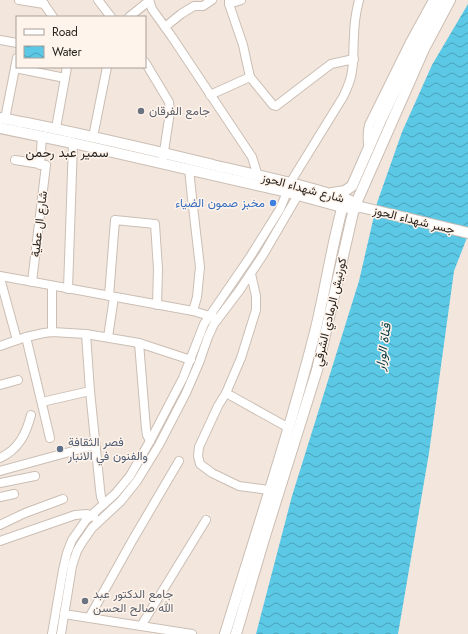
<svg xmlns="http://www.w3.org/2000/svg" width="468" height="634" viewBox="0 0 468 634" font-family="Jost,Vazirmatn,sans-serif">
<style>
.water{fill:url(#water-waves)}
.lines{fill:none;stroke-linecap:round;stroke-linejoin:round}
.minor-casing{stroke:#cbbeb4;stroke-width:10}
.major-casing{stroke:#cbbeb4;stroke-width:12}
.minor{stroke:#fff;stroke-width:8}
.major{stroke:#fff;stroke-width:10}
.worship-dot{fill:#6b7280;stroke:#fff4eb;stroke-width:1.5}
.shop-dot{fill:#3f7fe0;stroke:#fff4eb;stroke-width:1.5}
.service-dot{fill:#5c6f8a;stroke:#fff4eb;stroke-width:1.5}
.labels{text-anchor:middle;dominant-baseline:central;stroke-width:3;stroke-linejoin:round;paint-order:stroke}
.worship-label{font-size:12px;fill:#5b616d;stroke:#fff4eb;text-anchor:start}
.street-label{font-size:12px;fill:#27231f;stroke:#fff4eb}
.shop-label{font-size:12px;fill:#366cbe;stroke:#fff4eb;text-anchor:end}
.service-label{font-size:12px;fill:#4e5e75;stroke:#fff4eb;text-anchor:start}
.neighbourhood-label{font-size:13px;fill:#27231f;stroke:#fff4eb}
.water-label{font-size:13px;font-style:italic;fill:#093d49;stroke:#fff4eb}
</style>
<defs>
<pattern id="water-waves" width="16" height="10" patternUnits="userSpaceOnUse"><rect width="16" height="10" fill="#5bc8e6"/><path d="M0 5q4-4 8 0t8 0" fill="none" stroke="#4ba2ba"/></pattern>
</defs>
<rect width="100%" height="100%" fill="#f3e6dc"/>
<path class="water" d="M468 4V235L454 271 429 453 398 634H256L292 496 359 281 377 203 402 132 432 65Z"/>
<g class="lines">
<defs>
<g id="minor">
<path d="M19 0 44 4"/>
<path d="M98 0 111 17"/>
<path d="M149 0 152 9 172 37 252 157 258 176"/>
<path d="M229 0V4L243 45 250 77 273 105 276 106 331 64 354 59"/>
<path d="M42 1 53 17"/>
<path d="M229 4 241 0"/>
<path d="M129 17 149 1"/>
<path d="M165 27 181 14 194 6H203L212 0"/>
<path d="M0 40 17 43"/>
<path d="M145 62 169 102 170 112 163 158"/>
<path d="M15 68 65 78"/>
<path d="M210 95 250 77"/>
<path d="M5 119 17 58"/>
<path d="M56 128 67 67"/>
<path d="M93 137 107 67"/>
<path d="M369 149C367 140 367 133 369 125L409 44 433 0"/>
<path d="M15 160 46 165 32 282"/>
<path d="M40 165 42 136"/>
<path d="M189 169 192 198 200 267 197 297 193 311"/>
<path d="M290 183 343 97C347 89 351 80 352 71 354 59 353 48 354 37 354 24 356 12 359 0"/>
<path d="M251 274 256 296V310L241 358 226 393 218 406 199 447 198 456 200 464 212 473 239 486 269 490"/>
<path d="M0 276 193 311 213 317"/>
<path d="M0 278 17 340"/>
<path d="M52 286V332"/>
<path d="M68 289 73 143"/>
<path d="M109 296 115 220 155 224 158 269 157 305"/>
<path d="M86 334 90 391 100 489 101 497 104 504"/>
<path d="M26 337 50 438"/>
<path d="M108 337 114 297"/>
<path d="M139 343 146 429 147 435 150 441"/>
<path d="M0 346 26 337 44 333 52 332 86 334 139 343 191 360"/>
<path d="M0 385 18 380"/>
<path d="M226 393 289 428"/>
<path d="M42 402 90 391"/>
<path d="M0 458C19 449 26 434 31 415"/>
<path d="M0 471 95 445"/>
<path d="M0 483 35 476"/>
<path d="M0 497 14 494"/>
<path d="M0 525 25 513 63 499"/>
<path d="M0 541 75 515 87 514 94 517"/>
<path d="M64 614 192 634"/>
<path d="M89 618 132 541 179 461"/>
<path d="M141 626 206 520"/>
<path d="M52 634 63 570 67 553 72 540 86 520 115 494 130 476 150 441 183 378 204 324 250 257 280 209 287 192"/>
<path d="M61 634 72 566 77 551 81 544 92 528 121 501 137 481 159 445 186 393 199 363 208 337 214 324 239 291 263 255 298 195"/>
</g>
<g id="major">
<path d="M0 118C72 131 142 148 213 165 259 176 306 185 351 201"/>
<path d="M0 128 73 143 287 192 342 207 352 208 361 207 468 233"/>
<path d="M332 193 345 191 352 186 381 120 417 44 440 0"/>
<path d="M225 634C256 533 289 434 315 332 326 288 332 242 345 198"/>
<path d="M236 634 264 539 317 370 354 208 424 49 450 0"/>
</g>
</defs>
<use href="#minor" class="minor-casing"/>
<use href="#major" class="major-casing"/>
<use href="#minor" class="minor"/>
<use href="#major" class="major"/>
</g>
<g class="worship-dot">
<circle cx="141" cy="111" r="4"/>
<circle cx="85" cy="601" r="4"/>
</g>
<circle class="shop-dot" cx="273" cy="203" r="4"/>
<circle class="service-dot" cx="60" cy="449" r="4"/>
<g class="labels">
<g class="worship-label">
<text x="149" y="111">جامع الفرقان</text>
<text x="93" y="594">جامع الدكتور عبد<tspan x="93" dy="14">الله صالح الحسن</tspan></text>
</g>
<g class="street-label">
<text transform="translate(303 188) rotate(15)">شارع شهداء الحوز</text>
<text transform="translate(414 220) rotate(14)">جسر شهداء الحوز</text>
<text transform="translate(39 224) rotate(-83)">شارع ال عطية</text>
<text transform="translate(330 312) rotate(-77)">كورنيش الرمادي الشرقي</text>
</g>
<g class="shop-label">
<text x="265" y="203">مخبز صمون الضياء</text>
</g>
<g class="service-label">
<text x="68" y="442">فصر الثقافة<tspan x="68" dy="14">والفنون في الانبار</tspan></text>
</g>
<g class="neighbourhood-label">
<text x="67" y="152">سمير عبد رحمن</text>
</g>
<g class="water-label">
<text transform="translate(383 347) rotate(-82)">قناة الورار</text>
</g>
</g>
<rect x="16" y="16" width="130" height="52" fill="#fff4eb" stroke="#a9a099"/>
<rect x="24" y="29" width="20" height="6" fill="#ffffff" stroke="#a9a099"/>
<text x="52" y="36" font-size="12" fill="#27231f">Road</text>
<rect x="24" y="46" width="20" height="12" fill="url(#water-waves)" stroke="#a9a099"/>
<text x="52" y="56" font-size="12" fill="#27231f">Water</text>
</svg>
